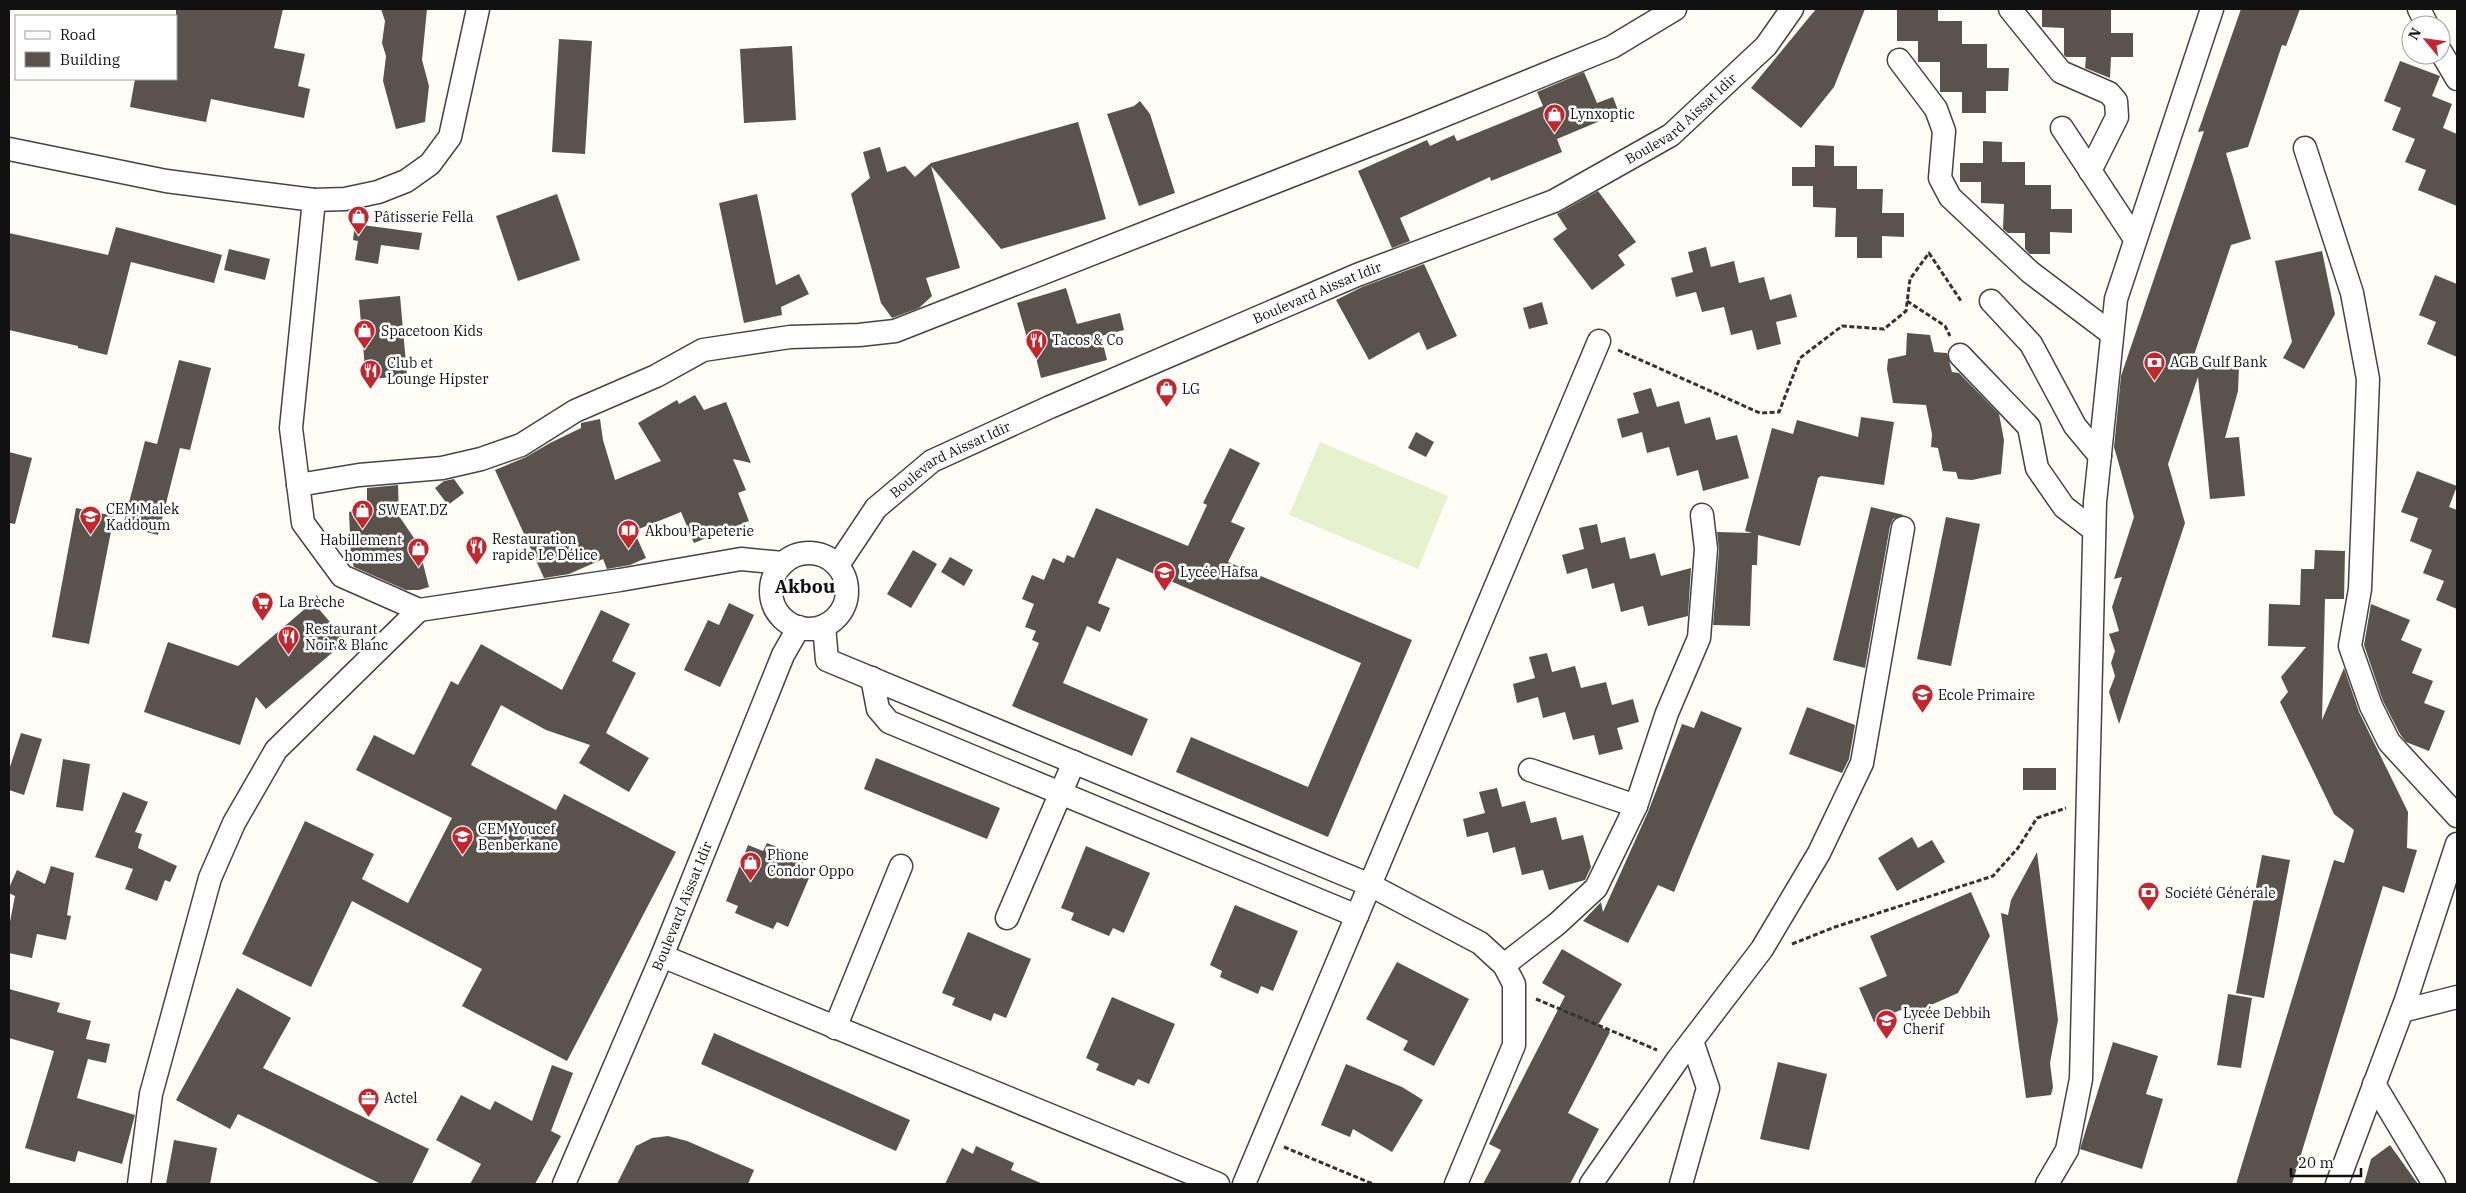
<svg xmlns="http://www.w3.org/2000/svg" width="2466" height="1193" viewBox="0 0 2466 1193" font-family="'IBM Plex Serif',serif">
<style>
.pitch{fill:#e6f2cf}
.building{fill:#5a524d}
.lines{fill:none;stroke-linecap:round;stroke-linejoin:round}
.minor-casing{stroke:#444;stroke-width:25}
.path{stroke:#333;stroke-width:3;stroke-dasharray:5 2.5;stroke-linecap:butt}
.minor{stroke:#fff;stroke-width:22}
.labels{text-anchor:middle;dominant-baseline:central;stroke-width:5;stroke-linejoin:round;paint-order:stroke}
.poi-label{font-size:14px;fill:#111;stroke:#fff;text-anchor:start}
.street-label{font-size:14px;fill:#111;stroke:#fff}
.district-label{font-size:19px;font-weight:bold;fill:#111;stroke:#fff}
</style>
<rect width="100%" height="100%" fill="#fffdf5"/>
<path class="pitch" d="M1320 442 1448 496 1418 569 1289 515Z"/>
<g class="building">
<path d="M176 9H283L274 48 305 54 298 86 310 89 304 118 211 99 206 122 130 107 135 79H176Z"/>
<path d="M381 9H427L422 60 429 86 425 122 396 129 383 81 386 56 382 43 385 21Z"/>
<path d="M1816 9H1865L1834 87 1801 128 1751 88Z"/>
<path d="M1897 9H1938V21H1962V44H1987V68H2009L2008 91H1986V113H1962V92H1940V62H1918V41H1897Z"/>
<path d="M2042 9H2111V33H2133V57H2111L2110 78 2085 68 2086 57H2066L2064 55V28L2042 27Z"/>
<path d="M2241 9H2300L2286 46 2282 45 2248 147 2226 153 2251 239 2231 245 2190 367H2239L2238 391 2225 438 2239 437 2245 496 2210 499 2198 377 2168 464 2185 523 2119 724 2109 692 2115 676 2111 663 2115 651 2109 634 2119 631 2112 607 2122 577 2114 579 2134 517 2114 447 2121 376 2204 131 2198 132Z"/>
<path d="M559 39 592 41 585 154 552 152Z"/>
<path d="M792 46 796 120 744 123 740 49Z"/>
<path d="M2400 61 2440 76 2432 96 2452 104 2443 128 2457 134V206L2418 190 2426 170 2405 162 2415 139 2392 130 2401 108 2384 101Z"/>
<path d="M1584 72 1597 103 1613 97 1619 113 1557 139 1562 152 1491 181 1490 177 1400 218 1410 241 1392 248 1358 171 1427 140 1430 146 1454 135 1457 141 1543 106 1537 92Z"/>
<path d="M1140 101 1150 114 1175 193 1139 206 1107 114 1134 106Z"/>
<path d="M1078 122 1106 219 1001 249 931 166 960 268 926 278 932 296 919 308 892 318 881 303 851 194 870 178 863 152 880 147 887 172 905 166 915 177 931 163Z"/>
<path d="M1983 141 2002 142V162H2025V185H2051V209H2072V233L2050 232V254H2030L2025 249V233H2008L2003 229 2004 204 1981 203V182H1960V163H1983Z"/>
<path d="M1815 145 1834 146V166H1857V189H1883L1882 213H1904V237L1882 236V258H1857V237H1835L1836 208 1813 207V186H1792V167H1815Z"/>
<path d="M1598 191 1636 242 1618 255 1625 265 1592 290 1553 239 1567 229 1557 214Z"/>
<path d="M557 194 580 260 518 281 496 216Z"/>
<path d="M757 194 776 285 799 274 809 294 781 307 782 315 744 323 719 203Z"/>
<path d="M355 224 422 233 419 250 381 245 378 264 355 260 358 241 353 240Z"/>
<path d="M116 227 222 255 214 283 131 262 107 355 78 348V346L9 330V233L108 255Z"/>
<path d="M1706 247 1711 267 1734 261 1739 283 1764 277 1770 300 1791 294 1797 317 1776 322 1781 344 1757 350 1752 330 1731 335 1724 307 1702 312 1696 292 1676 297 1671 278 1693 272 1688 252Z"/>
<path d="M229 249 270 259 265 280 224 270Z"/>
<path d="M2322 251 2335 314 2304 369 2283 358 2292 342 2275 261Z"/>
<path d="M1424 264 1457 336 1427 350 1419 332 1369 360 1336 300 1362 287Z"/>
<path d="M2435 275 2457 284V357L2427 344 2436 322 2419 315Z"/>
<path d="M1066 288 1077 324 1120 313 1124 330 1101 336 1107 360 1041 378 1031 337 1027 338 1017 303Z"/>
<path d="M400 296 407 375 366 380 359 300Z"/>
<path d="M1542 302 1548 324 1529 329 1523 308Z"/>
<path d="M1907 333 1930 335 1934 352 1947 353 1952 372 1959 373 1999 414 2004 440 2001 474 1972 480 1958 479 1956 472 1943 471 1938 448 1931 447 1932 434 1926 405 1893 403 1887 369 1888 359 1906 355Z"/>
<path d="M179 360 211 368 190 450 180 448 158 535 123 526 145 441 157 444Z"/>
<path d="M1651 388 1657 407 1679 401 1685 424 1710 417 1716 440 1737 435 1749 478 1703 491 1698 470 1677 476 1669 447 1647 453 1642 432 1622 438 1617 419 1639 413 1633 393Z"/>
<path d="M695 395 704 410 726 402 751 463 733 459 746 490 738 493 749 521 694 543 681 512 634 531 646 558 630 565 607 569 603 559 569 574 544 578 495 470 526 457 550 443 581 428V423L600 419 603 440 615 480 661 461 638 423 677 400 679 404Z"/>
<path d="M1861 417 1894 422 1884 485 1821 476 1818 478 1800 546 1758 535 1757 565H1752L1750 626 1713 625 1719 550 1717 532 1752 533 1745 531 1772 428 1793 434 1797 420 1858 437Z"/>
<path d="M1416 432 1434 442 1426 457 1408 448Z"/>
<path d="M1230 448 1260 463 1231 522 1245 528 1228 562 1412 640 1328 837 1176 772 1191 737 1308 787 1361 663 1117 558 1098 603 1110 608 1100 632 1087 626 1063 683 1148 719 1132 756 1012 706 1039 643 1032 640 1036 631 1025 627 1034 604 1022 599 1032 575 1044 580 1053 558 1064 563 1067 555 1074 558 1096 508 1188 546 1207 505 1203 503Z"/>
<path d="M9 452 32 458 15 524 9 523Z"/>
<path d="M2417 471 2457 486 2449 507 2457 510V609L2436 600 2444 581 2423 573 2432 550 2410 541 2418 518 2401 512Z"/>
<path d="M454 479 464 493 448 505 435 488 444 481Z"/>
<path d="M398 485 399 516 418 544 429 587 419 590H406L354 567 351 559 349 512 367 507V488Z"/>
<path d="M1871 507 1904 515 1893 519 1890 526 1865 668 1833 660Z"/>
<path d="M76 508 114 516 89 644 52 637Z"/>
<path d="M1946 517 1980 524 1951 666 1917 659Z"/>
<path d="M1597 524 1601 543 1625 537 1630 559 1655 553 1661 576 1691 568 1688 616 1648 626 1643 606 1621 612 1614 583 1592 589 1587 568 1567 574 1562 555 1584 549 1579 528Z"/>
<path d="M913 550 937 564 911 608 887 594Z"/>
<path d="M2315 550 2345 551 2344 599H2325L2322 720 2344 668 2359 712 2408 812 2407 848 2417 850 2404 893 2383 886 2292 1184H2236L2334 860 2344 863 2354 830 2334 814 2280 702 2288 692 2281 677 2306 647 2268 646 2269 604 2300 605 2301 569H2314Z"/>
<path d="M950 557 973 570 964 586 941 572Z"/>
<path d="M313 602 346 641 266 709 256 697 240 745 144 712 168 642 238 666Z"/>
<path d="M729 603 754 615 720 687 684 670 708 620 719 625Z"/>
<path d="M2371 604 2410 620 2401 640 2422 649 2412 673 2433 681 2424 703 2445 711 2429 751 2406 742 2400 734 2383 701 2364 645Z"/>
<path d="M601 610 630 624 612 661 636 673 606 733 649 758 629 792 579 763 590 745 546 730 501 705 471 765 556 810 564 794 676 852 567 1061 462 1006 482 969 352 901 311 987 242 954 305 821 374 854 362 879 408 903 452 818 356 770 374 735 414 755 451 681 458 685 481 644 562 690Z"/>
<path d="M1547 653 1552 672 1575 666 1581 688 1606 682 1612 705 1633 699 1639 722 1617 728 1623 749 1599 755 1594 735 1573 740 1565 712 1543 718 1538 697 1517 703 1513 684 1535 678 1529 657Z"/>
<path d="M1807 707 1855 725 1849 759 1842 773 1789 754Z"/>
<path d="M1701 711 1742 728 1674 892 1658 885 1628 943 1583 921 1601 902 1603 912 1648 812 1682 724 1694 728Z"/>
<path d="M21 733 42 739 24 795 9 790V770Z"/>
<path d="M876 758 1000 808 987 839 864 789Z"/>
<path d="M63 759 90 764 83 811 56 807Z"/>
<rect x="2023" y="768" width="33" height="22"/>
<path d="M1497 788 1502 807 1525 801 1531 823 1556 817 1562 840 1583 835 1591 867 1585 880 1549 890 1543 870 1522 875 1515 847 1493 853 1488 832 1467 837 1463 819 1485 813 1479 792Z"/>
<path d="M123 792 148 802 135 832 142 834 138 848 177 866 170 882 165 880 157 901 125 889 133 869 95 857Z"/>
<path d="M1912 837 1918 848 1932 840 1945 862 1897 891 1878 858Z"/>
<path d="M767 843 804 858 801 867 812 871 788 927 777 922 773 929 735 913 738 906 726 901 748 845 763 851Z"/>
<path d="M1086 846 1150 873 1124 933 1113 928 1109 936 1071 920 1074 913 1061 908Z"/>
<path d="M2037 852 2058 1020 2050 1063 2053 1087 2051 1095 2026 1098 2001 913 2008 915 2011 900Z"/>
<path d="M2262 855 2290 860 2264 998 2236 993Z"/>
<path d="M51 866 74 873 67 915 71 916 66 940 37 934 32 958 9 953V927L15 896 9 893V888L17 870 45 884Z"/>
<path d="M1971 892 1990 936 1958 993 1913 1013 1905 1008 1874 1022 1859 988 1887 976 1870 936Z"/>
<path d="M1235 905 1298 931 1273 991 1261 986 1258 994 1220 977 1222 971 1210 965Z"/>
<path d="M968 932 1031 959 1006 1018 994 1013 991 1021 952 1005 955 998 942 993Z"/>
<path d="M1562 949 1622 984 1598 1025 1610 1032 1568 1113 1599 1129 1570 1184H1483L1501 1150 1489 1144 1565 996 1542 983Z"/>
<path d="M1397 962 1469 999 1434 1066 1403 1050 1408 1041 1366 1019Z"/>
<path d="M237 988 291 1018 263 1068 429 1149 412 1184H381L238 1114 230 1129 176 1100Z"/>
<path d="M9 989 60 1003 57 1012 91 1021 86 1039 110 1044 106 1063 88 1059 77 1098 135 1115 122 1164 78 1151 75 1162 25 1148 54 1051 9 1038Z"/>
<path d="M2228 994 2252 998 2241 1068 2217 1065Z"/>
<path d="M1112 997 1175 1024 1149 1084 1138 1079 1134 1086 1096 1070 1099 1064 1086 1058Z"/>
<path d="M714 1033 910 1120 896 1151 701 1064Z"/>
<path d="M2113 1042 2158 1056 2146 1094 2163 1099 2142 1169 2080 1149Z"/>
<path d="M1778 1062 1827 1074 1809 1150 1760 1139Z"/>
<path d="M1346 1064 1402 1087 1423 1100 1392 1152 1353 1129 1350 1137 1321 1125Z"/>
<path d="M552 1065 573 1073 551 1131 561 1136 535 1184H470L481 1164 436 1140 461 1095 490 1110 495 1101 532 1121Z"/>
<path d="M668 1136 687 1141 754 1170 748 1184H617L636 1146 652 1138Z"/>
<path d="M174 1140 217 1148 210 1184H166Z"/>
<path d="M2390 1145 2418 1184H2419H2364L2371 1159Z"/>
<path d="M976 1146 1014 1163 1011 1170 1043 1184H945L962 1148 973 1154Z"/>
</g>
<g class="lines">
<defs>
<g id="minor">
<path d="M2010 9 2061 72 2109 93 2116 101 2117 117 2090 171"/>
<path d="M2419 9 2427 25"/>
<path d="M2441 52 2457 79"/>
<path d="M1899 60 1936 109 1944 131 1940 178 1950 197 2030 272 2112 334"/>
<path d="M2062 128 2135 239"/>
<path d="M2305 148 2352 293 2368 379 2360 589 2350 646 2371 706 2389 742 2457 816"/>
<path d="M9 149 166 181 314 200 291 428 303 523 342 576 419 610 620 580 741 559 783 563"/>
<path d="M314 200 345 199 378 192 406 181 430 164 450 137 478 9"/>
<path d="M1991 301 2031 344 2075 426 2100 456"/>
<path d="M1960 355 2029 427 2037 468 2064 507 2094 530"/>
<path d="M298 485 359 475 442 468 481 459 521 445 575 411 656 376 703 350 790 337 859 335 895 331 1413 128 1612 47 1675 9"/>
<circle cx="809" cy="591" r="38"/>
<path id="s1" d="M838 565 876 508 932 461 1050 407 1357 275 1554 201 1671 135 1766 46 1792 9"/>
<path d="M824 626 827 660 1370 885 1480 943 1504 965 1514 984V1045L1456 1184"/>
<path d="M872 678 878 709 889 722 1357 916"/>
<path d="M1530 770 1636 806"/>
<path d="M1007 918 1074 762"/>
<path d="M662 956 1218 1184"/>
<path d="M1504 965 1557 924 1596 888 1636 806 1667 713 1699 638 1706 549 1702 515"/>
<path d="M2402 1011 2457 997"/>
<path d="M835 1028 901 866"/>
<path d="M2374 1084 2434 1184"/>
<path d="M139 1184 151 1094 210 878 234 823 276 750 419 610"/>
<path id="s2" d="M564 1184 662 956 783 655 799 627"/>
<path d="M1244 1184 1599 341"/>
<path d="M1591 1184 1678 1059 1762 949 1819 853 1862 763 1903 528"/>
<path d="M1681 1184 1708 1088 1692 1041"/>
<path d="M2047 1184 2067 1150 2081 1079 2095 502 2116 299 2212 9"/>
<path d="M2337 1184 2406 1000 2457 844"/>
</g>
</defs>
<use href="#minor" class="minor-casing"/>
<g class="path">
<path d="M1907 301 1945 326 1950 336"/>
<path d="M1618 350 1760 413 1779 412 1800 358 1842 326 1884 329 1906 311 1910 279 1929 253 1961 301"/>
<path d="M1792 944 1835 927 1993 876 2018 848 2037 818 2066 808"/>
<path d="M1536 999 1657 1050"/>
<path d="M1284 1147 1373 1184"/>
</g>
<use href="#minor" class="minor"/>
</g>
<defs>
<symbol id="shop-pin" viewBox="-11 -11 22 30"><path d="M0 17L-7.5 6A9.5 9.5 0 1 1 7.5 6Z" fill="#c4262e" stroke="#fff"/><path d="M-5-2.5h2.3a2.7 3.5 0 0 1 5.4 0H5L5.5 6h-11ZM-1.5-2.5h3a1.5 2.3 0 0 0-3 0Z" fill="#fff"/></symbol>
<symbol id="restaurant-pin" viewBox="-11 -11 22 30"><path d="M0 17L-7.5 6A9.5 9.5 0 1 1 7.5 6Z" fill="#c4262e" stroke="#fff"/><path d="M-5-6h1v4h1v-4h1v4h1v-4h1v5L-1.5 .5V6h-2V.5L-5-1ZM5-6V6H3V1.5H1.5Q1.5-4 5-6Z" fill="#fff"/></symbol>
<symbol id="bank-pin" viewBox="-11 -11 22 30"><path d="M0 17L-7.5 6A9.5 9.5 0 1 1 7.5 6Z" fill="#c4262e" stroke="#fff"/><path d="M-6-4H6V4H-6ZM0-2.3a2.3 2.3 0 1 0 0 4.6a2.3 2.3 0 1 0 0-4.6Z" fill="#fff"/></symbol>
<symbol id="school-pin" viewBox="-11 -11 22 30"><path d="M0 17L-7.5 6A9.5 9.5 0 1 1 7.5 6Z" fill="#c4262e" stroke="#fff"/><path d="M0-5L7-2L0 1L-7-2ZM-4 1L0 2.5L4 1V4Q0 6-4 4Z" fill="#fff"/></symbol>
<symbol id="library-pin" viewBox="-11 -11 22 30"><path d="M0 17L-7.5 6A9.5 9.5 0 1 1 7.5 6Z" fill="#c4262e" stroke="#fff"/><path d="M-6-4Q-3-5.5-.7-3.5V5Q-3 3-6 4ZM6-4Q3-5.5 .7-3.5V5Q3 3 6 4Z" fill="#fff"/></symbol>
<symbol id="supermarket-pin" viewBox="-11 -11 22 30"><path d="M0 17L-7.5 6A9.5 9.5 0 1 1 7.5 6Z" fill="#c4262e" stroke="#fff"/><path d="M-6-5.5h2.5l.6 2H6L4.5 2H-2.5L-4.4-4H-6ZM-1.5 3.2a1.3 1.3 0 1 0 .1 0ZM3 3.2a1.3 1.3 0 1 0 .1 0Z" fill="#fff"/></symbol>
<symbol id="office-pin" viewBox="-11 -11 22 30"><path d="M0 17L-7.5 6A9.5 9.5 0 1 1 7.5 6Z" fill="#c4262e" stroke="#fff"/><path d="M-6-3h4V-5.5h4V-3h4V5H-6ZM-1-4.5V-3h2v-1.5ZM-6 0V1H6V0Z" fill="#fff"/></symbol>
</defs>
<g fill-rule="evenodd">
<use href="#shop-pin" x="1542" y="102" width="25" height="34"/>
<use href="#shop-pin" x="346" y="204" width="25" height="34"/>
<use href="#shop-pin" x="352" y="318" width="25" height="34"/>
<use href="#restaurant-pin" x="1024" y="328" width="25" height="34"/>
<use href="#bank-pin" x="2142" y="350" width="25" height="34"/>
<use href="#restaurant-pin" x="358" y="358" width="25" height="34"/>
<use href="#shop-pin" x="1154" y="376" width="25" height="34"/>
<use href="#shop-pin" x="350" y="498" width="25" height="34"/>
<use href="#school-pin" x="78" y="504" width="25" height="34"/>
<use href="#library-pin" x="616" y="518" width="25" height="34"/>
<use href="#restaurant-pin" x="464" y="534" width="25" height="34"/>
<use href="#shop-pin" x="406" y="536" width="25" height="34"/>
<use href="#school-pin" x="1152" y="560" width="25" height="34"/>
<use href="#supermarket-pin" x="250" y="590" width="25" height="34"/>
<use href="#restaurant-pin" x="276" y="624" width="25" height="34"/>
<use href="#school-pin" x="1910" y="682" width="25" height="34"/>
<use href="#school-pin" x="450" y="824" width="25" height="34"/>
<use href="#shop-pin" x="738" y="850" width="25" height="34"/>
<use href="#bank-pin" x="2136" y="880" width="25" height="34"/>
<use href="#school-pin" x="1874" y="1008" width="25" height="34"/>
<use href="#office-pin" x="356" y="1086" width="25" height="34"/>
</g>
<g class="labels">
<g class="poi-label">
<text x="1570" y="114">Lynxoptic</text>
<text x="374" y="217">Pâtisserie Fella</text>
<text x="381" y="331">Spacetoon Kids</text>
<text x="1052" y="340">Tacos &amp; Co</text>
<text x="2170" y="362">AGB Gulf Bank</text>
<text x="387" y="363">Club et<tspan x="387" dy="16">Lounge Hipster</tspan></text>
<text x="1182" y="389">LG</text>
<text x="106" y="509">CEM Malek<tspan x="106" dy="16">Kaddoum</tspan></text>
<text x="378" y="510">SWEAT.DZ</text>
<text x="645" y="531">Akbou Papeterie</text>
<text x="492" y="539">Restauration<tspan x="492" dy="16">rapide Le Délice</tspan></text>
<text x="402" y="540" text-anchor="end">Habillement<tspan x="402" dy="16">hommes</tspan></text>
<text x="1180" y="572">Lycée Hafsa</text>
<text x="279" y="602">La Brèche</text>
<text x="305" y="629">Restaurant<tspan x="305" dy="16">Noir &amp; Blanc</tspan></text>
<text x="1938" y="695">Ecole Primaire</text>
<text x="478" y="829">CEM Youcef<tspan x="478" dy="16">Benberkane</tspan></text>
<text x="767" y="855">Phone<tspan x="767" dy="16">Condor Oppo</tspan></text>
<text x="2165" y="893">Société Générale</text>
<text x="1903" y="1013">Lycée Debbih<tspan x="1903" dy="16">Cherif</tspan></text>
<text x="384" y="1098">Actel</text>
</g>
<g class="street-label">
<text stroke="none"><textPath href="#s1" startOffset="968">Boulevard Aissat Idir</textPath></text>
<text stroke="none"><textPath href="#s1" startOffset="562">Boulevard Aissat Idir</textPath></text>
<text stroke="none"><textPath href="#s1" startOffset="158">Boulevard Aissat Idir</textPath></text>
<text stroke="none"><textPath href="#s2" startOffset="302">Boulevard Aïssat Idir</textPath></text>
</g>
<g class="district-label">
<text x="805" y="586">Akbou</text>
</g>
</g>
<rect width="2466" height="1193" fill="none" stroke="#111111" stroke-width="20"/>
<rect x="15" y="15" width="162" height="65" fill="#ffffff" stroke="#a0a0a0"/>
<rect x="25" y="31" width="25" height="8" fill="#ffffff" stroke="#a0a0a0"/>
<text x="60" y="40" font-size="15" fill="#111111">Road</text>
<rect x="25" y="52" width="25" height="15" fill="#5a524d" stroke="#a0a0a0"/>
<text x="60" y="65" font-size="15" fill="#111111">Building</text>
<g transform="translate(2426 40) rotate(299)"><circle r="24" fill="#ffffff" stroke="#a0a0a0"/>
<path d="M0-4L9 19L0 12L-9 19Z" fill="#c4262e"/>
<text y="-8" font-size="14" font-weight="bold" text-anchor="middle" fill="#111111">N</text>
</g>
<path d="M2291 1168v8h70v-8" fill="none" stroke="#111111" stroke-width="2.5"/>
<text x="2298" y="1168" font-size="15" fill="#111111" stroke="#ffffff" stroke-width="4" paint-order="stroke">20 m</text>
</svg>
